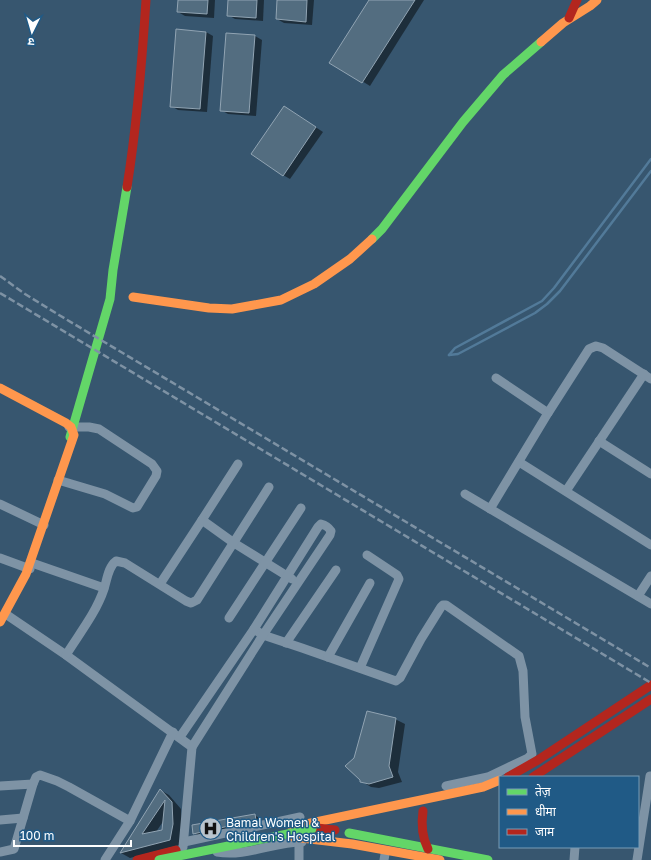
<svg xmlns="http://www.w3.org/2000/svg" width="651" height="860" viewBox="0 0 651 860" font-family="'Golos Text','Noto Sans Devanagari',sans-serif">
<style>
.shadow{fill:#0007;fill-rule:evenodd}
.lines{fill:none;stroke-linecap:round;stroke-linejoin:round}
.stream{stroke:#527a99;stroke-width:2.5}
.building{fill:#536d80;stroke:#91a4b3;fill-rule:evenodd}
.street{stroke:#7e93a5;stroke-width:9}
.fast{stroke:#63d668;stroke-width:9}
.slow{stroke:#ff974d;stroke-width:9}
.jam{stroke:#b3261e;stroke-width:9}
.rail{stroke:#7e92a4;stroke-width:2.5;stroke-dasharray:7 3;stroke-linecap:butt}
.fast-bridge{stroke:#63d668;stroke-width:9}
.slow-bridge{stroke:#ff974d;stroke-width:9}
.labels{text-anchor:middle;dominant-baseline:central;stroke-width:3;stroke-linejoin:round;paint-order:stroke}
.poi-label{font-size:12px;fill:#fff;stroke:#205a86;text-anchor:start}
</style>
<rect width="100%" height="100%" fill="#37566f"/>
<g class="shadow">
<path d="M179 0H215L214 18 185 16 178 12Z"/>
<path d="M229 0H264L263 21 235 19 228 15Z"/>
<path d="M278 0H314L312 25 284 23 277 19Z"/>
<path d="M370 0H424L370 86 331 62Z"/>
<path d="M206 32 213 36 207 112 178 110 171 106Z"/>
<path d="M255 36 262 40 256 116 228 114 221 110Z"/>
<path d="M291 111 323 132 290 179 283 175Z"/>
<path d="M395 719 405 724 398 772 402 782 379 788 371 787 361 781 355 759Z"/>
<path d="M160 790 169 795 181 809 182 830 179 845 130 858 121 853ZM164 820 163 830 156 832Z"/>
<path d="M254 815 261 819 262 824 201 837 194 833Z"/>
</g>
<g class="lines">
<g class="stream">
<path d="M449 355 455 348 542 301 554 288 651 159"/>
<path d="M449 355 458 354 535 313 547 304 560 291 651 171"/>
</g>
</g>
<g class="building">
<path d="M178 0H208L207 14 177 12Z"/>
<path d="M228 0H257L256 18 227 16Z"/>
<path d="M277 0H307L306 22 276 19Z"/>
<path d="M369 0H415L362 83 329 63Z"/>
<path d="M176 29 206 32 200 109 170 107Z"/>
<path d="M226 33 255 35 249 113 220 111Z"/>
<path d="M284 106 316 127 283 176 251 154Z"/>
<path d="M367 711 396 718 389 766 393 777 369 784 360 782V780L345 766 354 758Z"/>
<path d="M160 789 172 802 173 824 170 840 120 853ZM165 800 162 830 142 834Z"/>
<path d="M255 814 256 820 193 834 192 825Z"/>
</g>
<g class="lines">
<g class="street">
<path d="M496 378 548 413"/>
<path d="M599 441 651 474"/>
<path d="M519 462 651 545"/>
<path d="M58 480 105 494 133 508 137 507 156 476 157 471 152 464 99 429 89 427H69"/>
<path d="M566 491 644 374"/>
<path d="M465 494 651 604"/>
<path d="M0 504 44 525"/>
<path d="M490 509 548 413 589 349 596 346 603 348 651 379"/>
<path d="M202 520 238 464"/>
<path d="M0 558 30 569"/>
<path d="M32 563 104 588"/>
<path d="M160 584 202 520 234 543 292 579"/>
<path d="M638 596 651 576"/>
<path d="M7 615 66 655 192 747 183 847"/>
<path d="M229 618 301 508"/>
<path d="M254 629 263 635 302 648 396 681 400 678 421 639 441 607 443 605H446L519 656 523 671 525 717 532 754 528 758 488 777 446 786"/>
<path d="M286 643 336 570"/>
<path d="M66 655C79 634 96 613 104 589 107 580 108 567 116 561L125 563 186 601 191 603 197 600 269 487"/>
<path d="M328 657 370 583"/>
<path d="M360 668 399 579 397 575 367 555"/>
<path d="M180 737 254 629 318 527 321 524C325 525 329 528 331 531L330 535 263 635 192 747"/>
<path d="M0 786 33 784"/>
<path d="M0 820 23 818"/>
<path d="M184 842 300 817"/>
<path d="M299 842V860"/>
<path d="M0 852 14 849 33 784 36 777 40 775 57 781 69 787 130 821"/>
<path d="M217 852C246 857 274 842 302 842"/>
<path d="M105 860 130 821 173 732"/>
<path d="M384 860 385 854"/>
<path d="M574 860 575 847"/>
<path d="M637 860 650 776"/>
</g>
<g class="fast">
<path d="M372 239 382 229 463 122 503 75 541 42"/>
<path d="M70 437 110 299 113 270 127 187"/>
<path d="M349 833 488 860"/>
</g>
<g class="slow">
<path d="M541 42 563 23 590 6 597 0"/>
<path d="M133 297 209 308 232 309 281 300 314 284 350 259 372 239"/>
<path d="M292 827 483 787 500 780"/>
<path d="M293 837 352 844 440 860"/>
</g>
<g class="jam">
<path d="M569 18 577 0"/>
<path d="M127 187C137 125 142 63 146 0"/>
<path d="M508 777 538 760 651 685"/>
<path d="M533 777 651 699"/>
<path d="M423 811C421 825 422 837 428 849"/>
<path d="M317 828 335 830"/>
<path d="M137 860 176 850"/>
</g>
<g class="rail">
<path d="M0 276 25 294 59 315 651 668"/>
<path d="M0 293 651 683"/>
</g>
<path class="fast-bridge" d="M159 860 312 829"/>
<path class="slow-bridge" d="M0 388 66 423 71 427 74 435 26 574 0 622"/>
</g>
<defs>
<symbol id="hospital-disc" viewBox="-11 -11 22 22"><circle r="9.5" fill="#b9c4cd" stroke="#205a86"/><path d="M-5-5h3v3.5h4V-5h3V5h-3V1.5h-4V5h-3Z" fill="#111"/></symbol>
</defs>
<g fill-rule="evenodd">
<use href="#hospital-disc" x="198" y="816" width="25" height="25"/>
</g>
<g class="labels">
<g class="poi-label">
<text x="226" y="822">Bamal Women &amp;<tspan x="226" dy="14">Children's Hospital</tspan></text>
</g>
</g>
<rect x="499" y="776" width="140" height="72" fill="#205a86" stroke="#799cb6"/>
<rect x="507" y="789" width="20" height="6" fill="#63d668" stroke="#799cb6"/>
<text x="535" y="796" font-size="12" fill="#ffffff">तेज़</text>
<rect x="507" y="809" width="20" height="6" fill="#ff974d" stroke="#799cb6"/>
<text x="535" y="816" font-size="12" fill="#ffffff">धीमा</text>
<rect x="507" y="829" width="20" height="6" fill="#b3261e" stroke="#799cb6"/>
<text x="535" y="836" font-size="12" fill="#ffffff">जाम</text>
<g transform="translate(32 32) rotate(185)" stroke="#205a86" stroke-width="3" paint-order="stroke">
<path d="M0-3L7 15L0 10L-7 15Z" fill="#ffffff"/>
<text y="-6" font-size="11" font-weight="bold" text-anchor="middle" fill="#ffffff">उ</text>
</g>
<path d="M14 840v6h117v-6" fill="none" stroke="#ffffff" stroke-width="2"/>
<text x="20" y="840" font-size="12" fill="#ffffff" stroke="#205a86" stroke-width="3" paint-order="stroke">100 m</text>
</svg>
